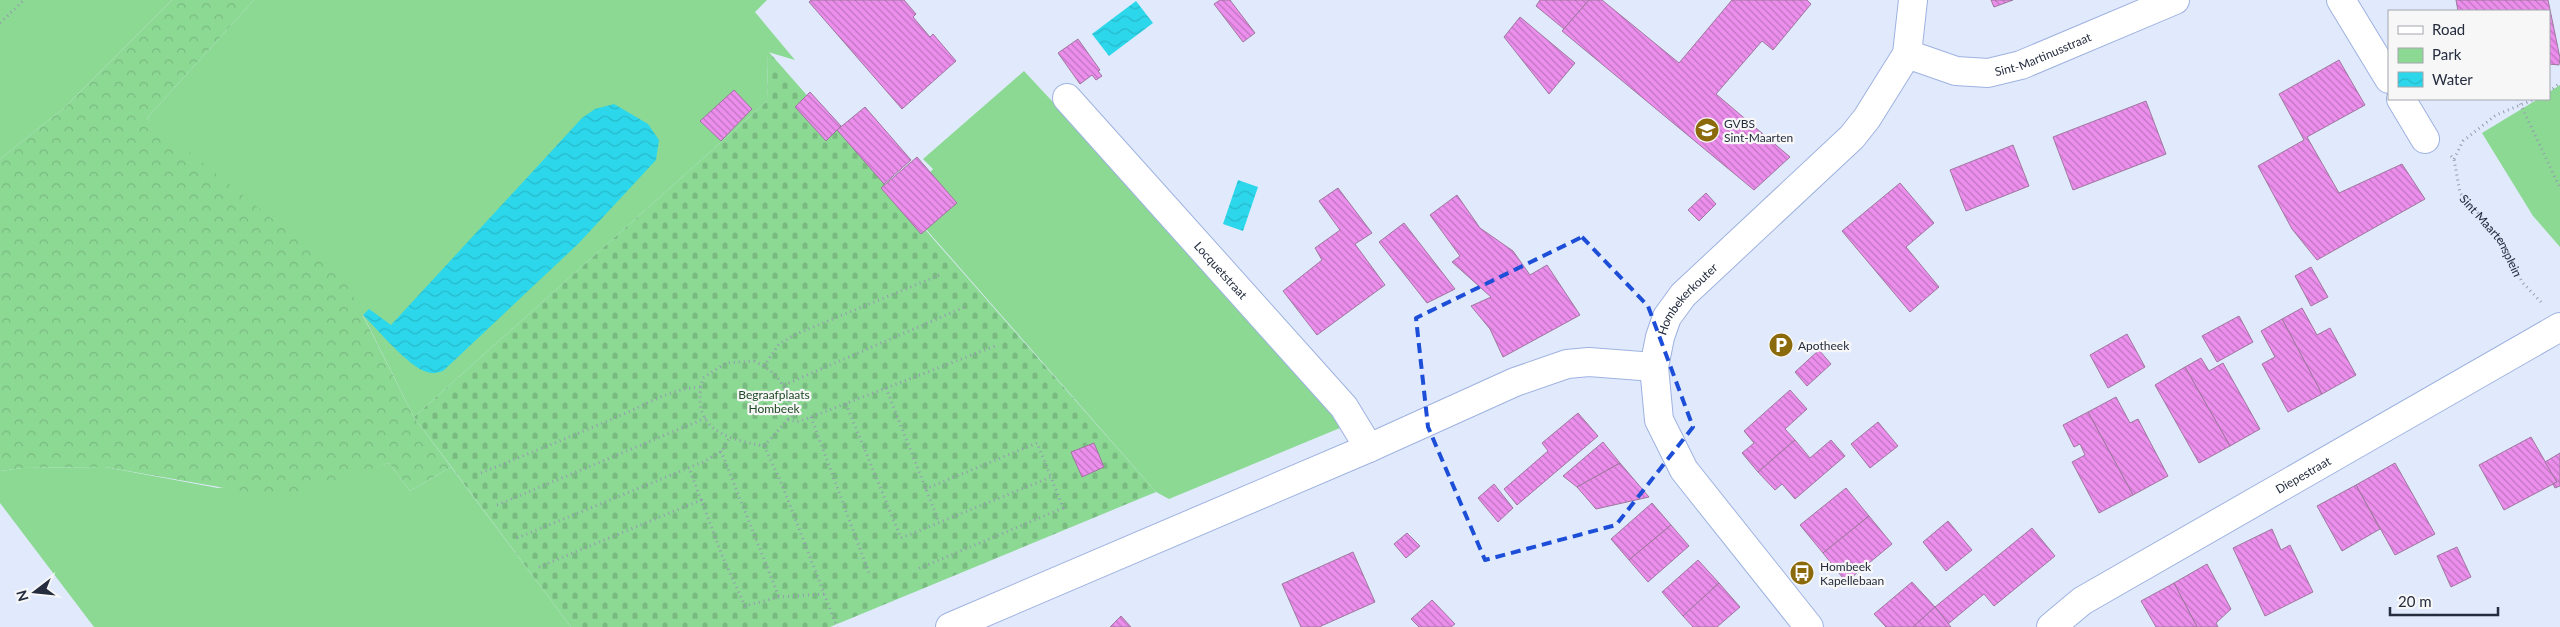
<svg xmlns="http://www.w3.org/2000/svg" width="2560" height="627" viewBox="0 0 2560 627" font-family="Lato,sans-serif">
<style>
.green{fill:#8cd994}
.forest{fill:url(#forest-crowns)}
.cemetery{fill:url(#cemetery-stones)}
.water{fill:url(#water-waves)}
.building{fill:url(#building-back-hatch);stroke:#9e789e}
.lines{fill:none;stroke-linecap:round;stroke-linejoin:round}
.minor-casing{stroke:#9eb2e0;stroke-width:30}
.tertiary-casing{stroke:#9eb2e0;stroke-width:30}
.path{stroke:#949caf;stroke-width:3;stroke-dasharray:1 4;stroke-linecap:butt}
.minor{stroke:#fff;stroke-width:28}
.tertiary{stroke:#fff;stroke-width:28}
.marked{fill:none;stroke:#1d4ed8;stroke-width:4;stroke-dasharray:10 6;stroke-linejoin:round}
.labels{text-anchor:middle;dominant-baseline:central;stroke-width:4.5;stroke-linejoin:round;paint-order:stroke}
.street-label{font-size:12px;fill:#242c3e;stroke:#f7f7f7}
.poi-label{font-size:12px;fill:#242c3e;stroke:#f7f7f7;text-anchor:start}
.park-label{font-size:12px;fill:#1f4a25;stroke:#f7f7f7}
</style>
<defs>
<pattern id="forest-crowns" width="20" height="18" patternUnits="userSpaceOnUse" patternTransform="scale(1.25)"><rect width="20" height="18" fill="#8cd994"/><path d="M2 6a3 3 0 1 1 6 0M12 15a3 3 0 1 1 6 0" fill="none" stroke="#79ba81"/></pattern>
<pattern id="cemetery-stones" width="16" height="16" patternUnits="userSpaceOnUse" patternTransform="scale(1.25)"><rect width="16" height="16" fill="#8cd994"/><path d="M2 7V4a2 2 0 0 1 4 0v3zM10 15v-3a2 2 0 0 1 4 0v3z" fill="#79ba81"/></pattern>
<pattern id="water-waves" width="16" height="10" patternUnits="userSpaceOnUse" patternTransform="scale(1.25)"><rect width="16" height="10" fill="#2cd7eb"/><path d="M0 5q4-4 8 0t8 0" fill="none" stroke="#27b9cb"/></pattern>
<pattern id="building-back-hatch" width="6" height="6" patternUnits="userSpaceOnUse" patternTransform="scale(1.25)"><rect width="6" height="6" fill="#ec8eec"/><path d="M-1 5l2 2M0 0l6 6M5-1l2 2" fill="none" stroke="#bf74c1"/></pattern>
</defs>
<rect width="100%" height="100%" fill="#e1eafd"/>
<g class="green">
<path d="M0 0H172L64 108 0 159Z"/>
<path d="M254 0H767L755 12 795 60 768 52 767 101 414 417 363 315 147 118Z"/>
<path d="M1024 71 1352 423 1169 499 1156 492 903 203 933 169 923 159Z"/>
<path d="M2560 85V247L2533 216 2482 133 2538 99H2549V92Z"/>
<path d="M389 463 410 491 451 467 571 627H94L0 503V471L22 468 105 467 218 488 358 472Z"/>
</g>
<path class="forest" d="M172 0H254L147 118 343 276 414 417 451 467 410 491 389 463 282 498 105 467 22 468 0 471V159L64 108Z"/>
<path class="cemetery" d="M768 51 1156 492 830 627H571L414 417 767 101Z"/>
<g class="water">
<path d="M1136 1 1153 23 1109 56 1092 34Z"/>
<path d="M614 104 648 124 659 140 656 160 578 244 443 371C437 373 433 374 427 372 410 368 377 329 363 315L369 309 391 325 582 118 595 109Z"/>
<path d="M1238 180 1258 187 1243 231 1223 224Z"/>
</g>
<g class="building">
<path d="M811 0H904L916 14 913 17 930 37 933 34 956 61 902 109 809 2Z"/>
<path d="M1220 0H1230L1255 33 1243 42 1214 4Z"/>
<path d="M1540 0H1589L1564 29 1536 6Z"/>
<path d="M1589 0H1602L1679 63 1732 0H1807L1811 4 1773 50 1762 41 1716 94 1790 157 1754 190 1562 31Z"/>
<path d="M1991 0H2013L1994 7Z"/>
<path d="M2456 0H2548L2560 58 2559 65 2549 64V11H2458Z"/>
<path d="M1520 17 1575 63 1549 94 1504 37Z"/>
<path d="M1078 39 1100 70 1098 71 1102 76 1096 80 1092 75 1080 84 1058 53Z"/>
<path d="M2339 60 2365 105 2307 137 2339 193 2402 164 2425 199 2317 260 2292 229 2258 166 2304 140 2279 94Z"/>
<path d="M734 90 752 109 721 141 700 121Z"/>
<path d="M810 92 841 126 826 141 795 107Z"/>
<path d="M2146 101 2166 154 2073 190 2053 137Z"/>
<path d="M865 107 911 160 884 184 837 130Z"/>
<path d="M2013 145 2029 186 1966 211 1950 170Z"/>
<path d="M917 157 957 203 921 234 881 188Z"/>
<path d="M1900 183 1934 223 1906 247 1939 287 1910 312 1842 231Z"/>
<path d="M1338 188 1372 233 1355 244 1385 285 1317 335 1283 291 1322 260 1315 248 1340 230 1319 201Z"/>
<path d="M1706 193 1716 204 1699 221 1688 210Z"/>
<path d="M1457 195 1480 228 1513 251 1530 275 1547 265 1580 315 1503 357 1490 329 1471 306 1491 297 1452 262 1460 256 1430 215Z"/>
<path d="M1404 223 1455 289 1427 303 1379 242Z"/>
<path d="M2311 267 2328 297 2311 306 2295 276Z"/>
<path d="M2302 308 2317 335 2330 328 2356 375 2322 394 2282 319Z"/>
<path d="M2239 316 2253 342 2217 362 2202 336Z"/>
<path d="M2282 319 2322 394 2288 412 2262 364 2275 357 2261 331Z"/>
<path d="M2127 334 2145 367 2108 388 2090 355Z"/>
<path d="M1819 350 1831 364 1807 386 1795 372Z"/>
<path d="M2201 358 2209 371 2223 363 2260 429 2230 446 2185 367Z"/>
<path d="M2185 367 2230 446 2199 463 2155 385Z"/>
<path d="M1790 390 1807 409 1785 429 1795 440 1758 472 1742 453 1754 443 1744 431Z"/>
<path d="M2116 397 2130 423 2138 419 2168 476 2133 495 2088 412Z"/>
<path d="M2088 412 2133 495 2099 513 2072 462 2085 455 2080 444 2074 447 2063 425Z"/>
<path d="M1578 413 1598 436 1517 505 1504 489 1548 451 1542 443Z"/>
<path d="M1878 422 1898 446 1870 468 1851 444Z"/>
<path d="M2531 437 2557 482 2504 510 2479 465Z"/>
<path d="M1795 440 1810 458 1831 440 1845 456 1795 499 1782 484 1775 490 1758 472Z"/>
<path d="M1603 442 1620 463 1577 487 1563 476Z"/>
<path d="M1094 443 1104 467 1082 477 1071 452Z"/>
<path d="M2560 453V486L2555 488 2553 484 2557 482 2545 462Z"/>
<path d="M1620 463 1649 497 1596 509 1577 487Z"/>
<path d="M2395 463 2435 534 2395 555 2356 485Z"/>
<path d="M1494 484 1513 508 1498 522 1478 498Z"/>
<path d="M2356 485 2380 529 2342 551 2317 506Z"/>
<path d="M1846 488 1869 516 1823 553 1800 525Z"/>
<path d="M1652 503 1671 525 1629 560 1611 539Z"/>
<path d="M1869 516 1892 544 1846 582 1823 553Z"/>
<path d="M1948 521 1972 550 1946 571 1923 542Z"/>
<path d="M1671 525 1689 546 1648 582 1629 560Z"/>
<path d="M2032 528 2055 556 1994 606 1984 594 1948 624 1935 607Z"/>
<path d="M2272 529 2281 550 2290 545 2313 592 2265 616 2233 548Z"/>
<path d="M1407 533 1420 546 1406 558 1394 544Z"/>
<path d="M2457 547 2471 577 2451 587 2437 556Z"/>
<path d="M1353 552 1375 602 1319 627H1301L1282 584Z"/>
<path d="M1698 560 1719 583 1683 616 1662 592Z"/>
<path d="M2207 564 2231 609 2216 623 2218 627H2197L2174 583Z"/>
<path d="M1912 582 1935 607 1913 627H1886L1874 614Z"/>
<path d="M1719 583 1740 607 1717 627H1693L1683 616Z"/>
<path d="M2174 583 2197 627H2156L2141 601Z"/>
<path d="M1432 600 1455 624 1451 627H1419L1411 619Z"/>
<path d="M1935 607 1951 627H1913Z"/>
<path d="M1121 616 1131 627H1110Z"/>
</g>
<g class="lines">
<defs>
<g id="minor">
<path d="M2341 0 2389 79"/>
<path id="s2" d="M1907 54 1956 71 1988 73 2021 65 2175 0"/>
<path id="s3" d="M1067 98 1344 407 1369 448"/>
<path d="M2401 99 2425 139"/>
<path d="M950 627 1369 448 1515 382 1567 364 1589 362 1654 367"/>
<path id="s4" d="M2051 627 2082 601 2560 327"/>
</g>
<g id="tertiary">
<path id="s5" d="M1809 627 1684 470 1659 420 1654 367 1660 337 1667 317 1683 295 1852 137 1867 118 1907 54 1913 0"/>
</g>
</defs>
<use href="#minor" class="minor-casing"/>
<use href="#tertiary" class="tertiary-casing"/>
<g class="path">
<path d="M0 23 24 0"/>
<path d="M2549 92 2560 83"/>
<path d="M2518 99 2560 188"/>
<path id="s1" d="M2451 156 2454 159 2460 193 2502 240 2522 282 2541 302"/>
<path d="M2454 159 2463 141 2496 115 2535 99"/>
<path d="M754 361C781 374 786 387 792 415L764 446C722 438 690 428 703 378L726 363Z"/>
<path d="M764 366 779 344 794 335 942 274"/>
<path d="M784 385 967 306"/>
<path d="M886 388 939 522"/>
<path d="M846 404 901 538 1051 477 1063 508 918 569"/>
<path d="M811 417 869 573"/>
<path d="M788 419 797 422 811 417 995 346"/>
<path d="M764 446 781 482 837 627"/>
<path d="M721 451 779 597"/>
<path d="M481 473C527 454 573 436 619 416 646 405 671 388 701 387"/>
<path d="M925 489 1037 443 1051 477"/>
<path d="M701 499 721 553 745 606 779 597 825 594"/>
<path d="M497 505 706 418"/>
<path d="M517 538 703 462 722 451 729 438"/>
<path d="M539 567 701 500 689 468"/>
</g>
<use href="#minor" class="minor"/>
<use href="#tertiary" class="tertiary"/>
</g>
<path class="marked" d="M1582 237 1648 306 1693 427 1616 525 1485 560 1428 427 1416 318Z"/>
<defs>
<symbol id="school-disc" viewBox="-11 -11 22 22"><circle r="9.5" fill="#8a6a0a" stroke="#f7f7f7"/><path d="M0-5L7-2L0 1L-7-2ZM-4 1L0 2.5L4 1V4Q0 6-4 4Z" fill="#fff"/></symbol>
<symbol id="parking-disc" viewBox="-11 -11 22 22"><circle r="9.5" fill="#8a6a0a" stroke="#f7f7f7"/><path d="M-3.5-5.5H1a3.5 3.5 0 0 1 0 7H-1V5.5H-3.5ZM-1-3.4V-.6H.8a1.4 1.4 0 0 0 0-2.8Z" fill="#fff"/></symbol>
<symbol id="bus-disc" viewBox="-11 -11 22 22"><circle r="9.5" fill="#8a6a0a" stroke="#f7f7f7"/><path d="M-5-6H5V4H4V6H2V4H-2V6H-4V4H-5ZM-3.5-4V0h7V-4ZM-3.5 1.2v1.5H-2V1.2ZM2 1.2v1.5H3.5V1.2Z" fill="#fff"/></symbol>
</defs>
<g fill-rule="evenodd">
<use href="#school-disc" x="1693" y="116" width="28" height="28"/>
<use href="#parking-disc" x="1767" y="331" width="28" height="28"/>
<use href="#bus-disc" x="1788" y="559" width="28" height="28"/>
</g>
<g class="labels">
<g class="street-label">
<text stroke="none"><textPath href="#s2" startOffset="142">Sint-Martinusstraat</textPath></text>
<text stroke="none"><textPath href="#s1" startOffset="92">Sint Maartensplein</textPath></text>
<text stroke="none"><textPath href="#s3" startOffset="231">Locquetstraat</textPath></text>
<text stroke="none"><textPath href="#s5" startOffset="388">Hombekerkouter</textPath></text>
<text stroke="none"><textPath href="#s4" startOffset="295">Diepestraat</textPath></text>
</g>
<g class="poi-label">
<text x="1724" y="123">GVBS<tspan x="1724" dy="14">Sint-Maarten</tspan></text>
<text x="1798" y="345">Apotheek</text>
<text x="1820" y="566">Hombeek<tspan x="1820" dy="14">Kapellebaan</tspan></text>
</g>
<g class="park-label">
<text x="774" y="394">Begraafplaats<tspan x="774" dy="14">Hombeek</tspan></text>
</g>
</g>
<rect x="2388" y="10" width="162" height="90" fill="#f7f7f7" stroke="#a3a6ad"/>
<rect x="2398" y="26" width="25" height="8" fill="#ffffff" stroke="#a3a6ad"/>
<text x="2432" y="35" font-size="15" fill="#242c3e">Road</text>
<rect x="2398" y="48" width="25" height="15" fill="#8cd994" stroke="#a3a6ad"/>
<text x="2432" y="60" font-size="15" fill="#242c3e">Park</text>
<rect x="2398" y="72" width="25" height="15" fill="url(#water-waves)" stroke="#a3a6ad"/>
<text x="2432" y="85" font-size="15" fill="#242c3e">Water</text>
<g transform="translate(35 592) rotate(254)" stroke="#f7f7f7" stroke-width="4" paint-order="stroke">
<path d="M0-4L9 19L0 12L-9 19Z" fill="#242c3e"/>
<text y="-8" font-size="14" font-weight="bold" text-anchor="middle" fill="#242c3e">N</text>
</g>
<path d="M2390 607v8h108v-8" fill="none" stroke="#242c3e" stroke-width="2.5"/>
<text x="2398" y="607" font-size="15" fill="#242c3e" stroke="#f7f7f7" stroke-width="4" paint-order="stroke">20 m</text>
</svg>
